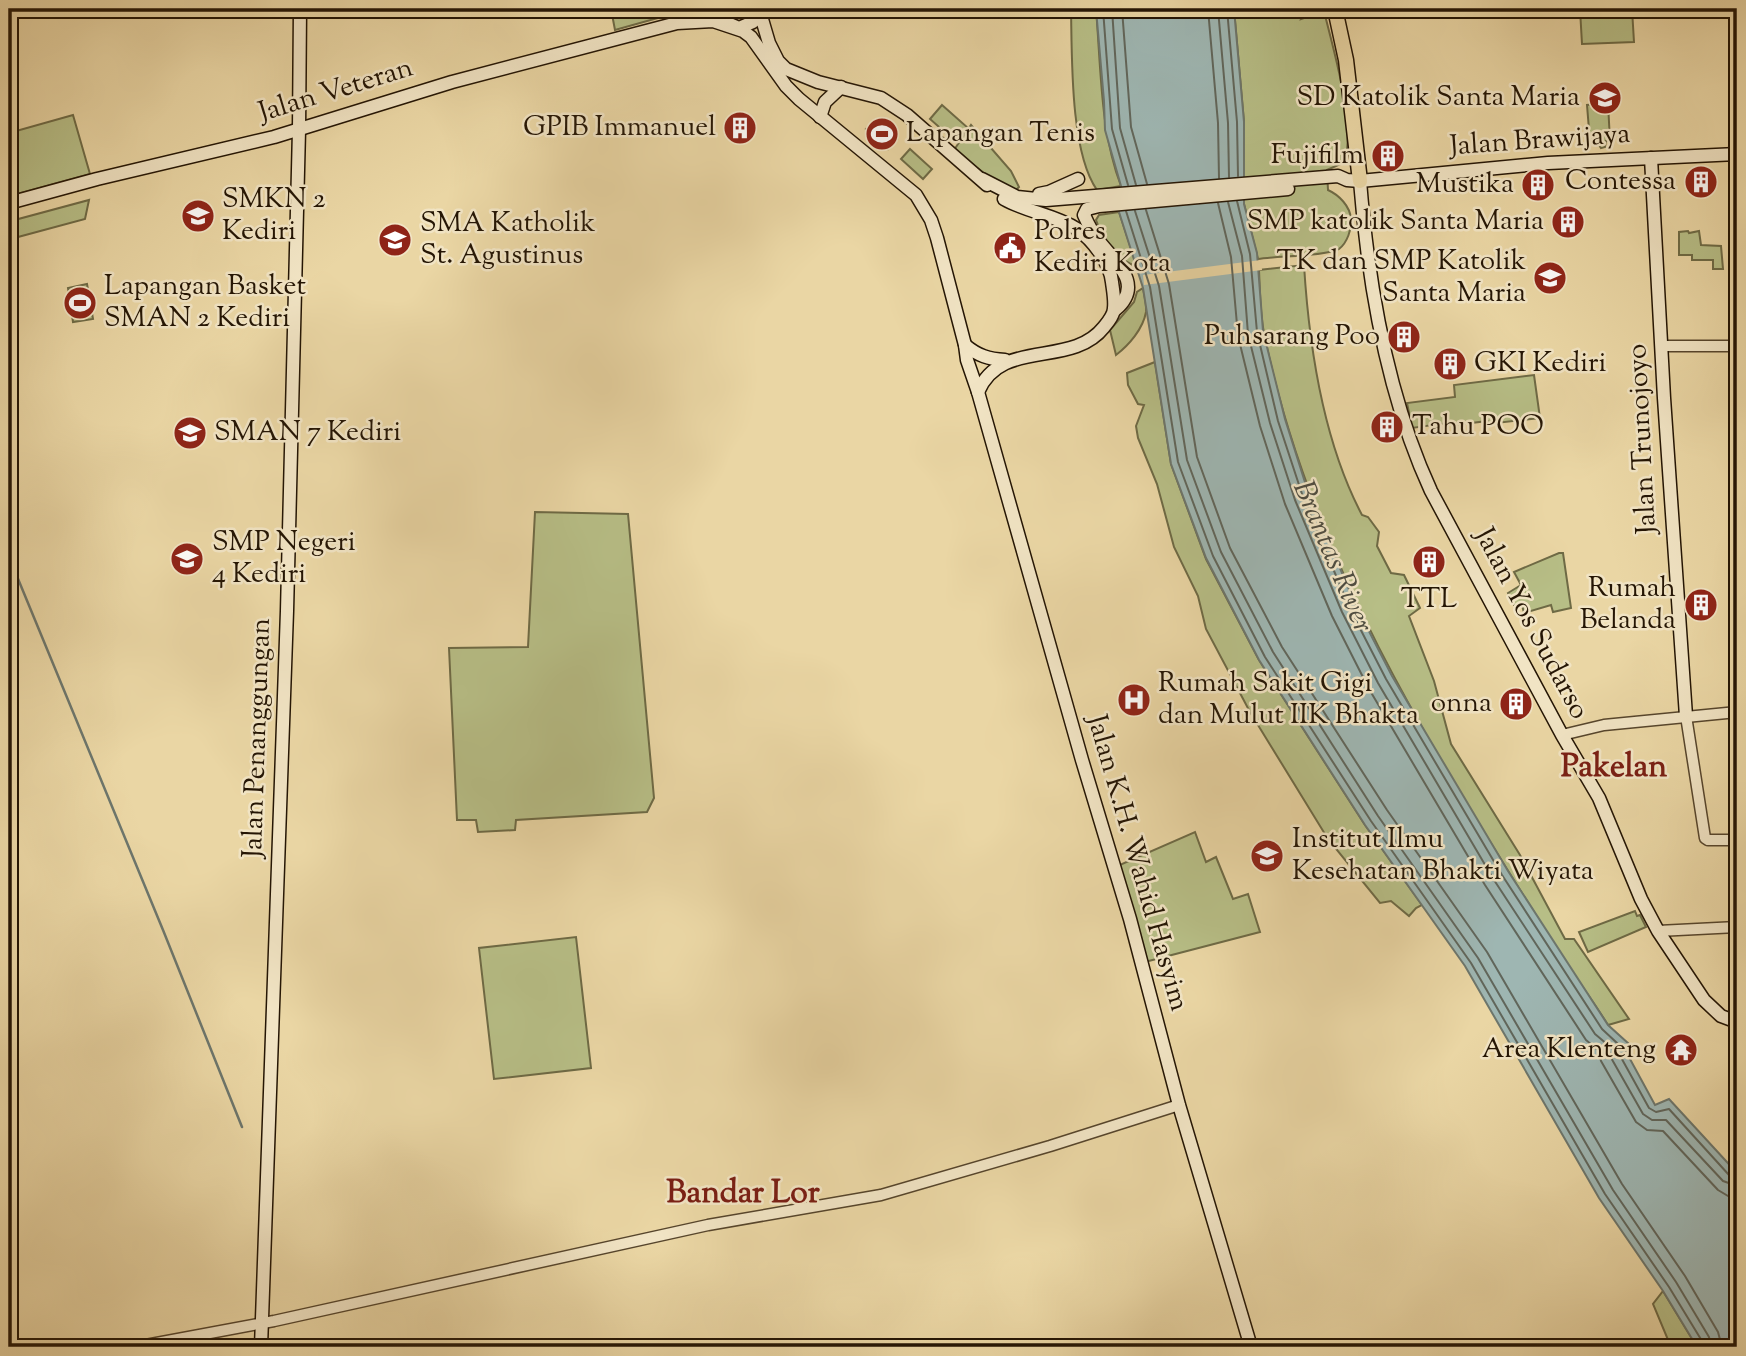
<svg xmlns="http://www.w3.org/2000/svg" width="1746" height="1356" viewBox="0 0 1746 1356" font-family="'Sorts Mill Goudy',serif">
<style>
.green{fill:#b7be86;stroke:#6e6a45;stroke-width:2}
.water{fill:#9eb6b2;stroke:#6d766c;stroke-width:2}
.pier{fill:#ead6a4}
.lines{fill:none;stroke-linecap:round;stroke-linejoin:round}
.shore{stroke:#61665b;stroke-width:2}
.stream{stroke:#6d766c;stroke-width:2.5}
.tertiary-casing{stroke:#56452c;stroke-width:13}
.secondary-casing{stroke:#241504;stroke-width:15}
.primary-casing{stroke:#241504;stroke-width:17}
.tertiary{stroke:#f1e4c4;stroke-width:10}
.secondary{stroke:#f1e4c4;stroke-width:12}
.primary{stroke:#ead6a4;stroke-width:14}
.labels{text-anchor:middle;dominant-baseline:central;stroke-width:5;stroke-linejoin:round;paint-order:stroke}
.street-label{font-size:28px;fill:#241504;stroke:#f1e4c4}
.poi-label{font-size:28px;fill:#241504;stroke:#f1e4c4;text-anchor:end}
.water-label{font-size:30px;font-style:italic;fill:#4f4d41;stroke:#f1e4c4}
.quarter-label{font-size:32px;font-weight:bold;fill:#7a1f14;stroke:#f1e4c4}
</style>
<rect width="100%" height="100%" fill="#ead6a4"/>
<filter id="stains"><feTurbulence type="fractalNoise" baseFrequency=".00286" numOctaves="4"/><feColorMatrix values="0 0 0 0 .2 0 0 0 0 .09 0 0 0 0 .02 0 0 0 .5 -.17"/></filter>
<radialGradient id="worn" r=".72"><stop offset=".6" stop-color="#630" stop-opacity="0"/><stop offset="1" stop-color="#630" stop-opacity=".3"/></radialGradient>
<g class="green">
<path d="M611 9H690L615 30Z"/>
<path d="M1071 9H1096C1101 67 1100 132 1121 186L1097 190C1070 152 1072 56 1071 9Z"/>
<path d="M1234 9H1305L1301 19 1313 15H1325C1335 56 1355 122 1345 162L1327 170 1328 190C1339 195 1350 206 1351 219 1352 229 1347 243 1339 249 1328 256 1275 256 1258 259L1244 204V122Z"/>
<path d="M1580 9H1632L1634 42 1582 44Z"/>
<path d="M1608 103 1610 141H1606L1605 147 1601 148 1597 142H1590L1587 105Z"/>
<path d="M942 105 968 128 956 142 930 119Z"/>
<path d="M73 115 90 174 17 194 9 164V133Z"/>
<path d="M875 120 897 139 888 149 866 129Z"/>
<path d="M971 125 1011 171 1019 187 1014 192 1006 190 954 150Z"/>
<path d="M910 149 932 169 923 179 901 159Z"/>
<path d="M89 200 85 219 18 237 11 221Z"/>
<path d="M1119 212 1137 267C1116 258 1103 242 1096 220L1099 215Z"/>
<path d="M1688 231 1689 233 1699 231 1701 245 1721 246 1723 269H1713V260H1692V255H1679V232Z"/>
<path d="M1304 265C1309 346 1324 443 1362 515L1368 517 1379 532 1377 546 1391 573 1404 575 1420 608 1409 616 1434 681 1451 744 1520 855 1565 939H1574L1629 1019 1608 1025C1593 1001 1576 978 1561 955 1438 760 1310 562 1264 333 1260 313 1260 291 1259 270Z"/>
<path d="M87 284 93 319 73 322 68 288Z"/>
<path d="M1143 288C1144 295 1147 305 1146 312 1143 329 1129 345 1116 355L1110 330 1134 302 1137 292Z"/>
<path d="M1155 362 1171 464 1206 559 1259 660 1365 825 1422 905 1416 908 1409 916 1391 901 1380 903 1328 839 1250 712 1206 629 1198 596 1174 547 1157 484 1138 438 1136 426 1144 405 1138 404 1128 385 1127 373Z"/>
<path d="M1534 375 1540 418 1488 424V421L1455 425 1454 422 1412 428 1407 403 1455 397 1454 385Z"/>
<path d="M535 512 628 514 654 798 647 812 516 820 515 830 478 832 476 820H457L449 648 528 647Z"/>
<path d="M1559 553H1563L1571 608 1553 612 1551 605 1524 613 1522 605H1514L1508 593 1521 585 1514 572Z"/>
<path d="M1195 832 1206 862 1216 857 1233 899 1248 894 1260 932 1141 963 1115 867Z"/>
<path d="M1635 911 1637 916 1640 915 1646 927 1588 952 1579 932Z"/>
<path d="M576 937 591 1068 494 1079 479 948Z"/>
<path d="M1663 1291 1697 1347H1671L1653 1304Z"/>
</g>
<path class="water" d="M1096 9H1234L1244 122V204L1257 253 1263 331 1285 419 1309 495 1356 606 1392 676 1508 871 1608 1025 1629 1044 1624 1048 1655 1105 1669 1099 1737 1173V1347H1697L1663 1291 1599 1198 1465 966 1365 825 1259 660 1206 558 1171 464 1143 288 1119 212 1121 186 1105 130 1104 101Z"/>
<path class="pier" d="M1261 260 1262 270 1144 285 1143 275Z"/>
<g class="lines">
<g class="shore">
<path d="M1103 9 1112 129 1128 185"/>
<path d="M1112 9 1120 128 1136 185"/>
<path d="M1122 9 1131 127 1147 184"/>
<path d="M1208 9 1218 123 1219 178"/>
<path d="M1218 9 1228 123 1229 177"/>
<path d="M1227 9 1237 122 1238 176"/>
<path d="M1237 201 1250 254 1257 332 1278 421 1303 497 1350 609 1386 679 1502 875 1602 1029 1617 1043 1618 1052 1649 1108 1656 1112 1669 1109 1729 1175 1737 1177"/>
<path d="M1228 202 1242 256 1248 334 1270 423 1295 500 1342 612 1378 683 1494 880 1595 1034 1608 1045 1610 1056 1643 1114 1652 1120H1666L1723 1181 1737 1186"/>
<path d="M1218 203 1231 257 1238 336 1260 426 1285 504 1332 616 1369 689 1485 885 1586 1040 1598 1050 1601 1061 1636 1122 1647 1130 1663 1131 1718 1190 1728 1196 1737 1197"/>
<path d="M1146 210 1169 284 1197 457 1230 548 1282 647 1387 810 1487 952 1622 1184 1685 1276 1718 1332 1722 1347"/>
<path d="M1126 211 1150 287 1178 462 1213 556 1265 657 1371 821 1471 963 1605 1194 1669 1287 1702 1341 1703 1347"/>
<path d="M1135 211 1159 286 1187 460 1221 552 1273 652 1378 816 1478 958 1613 1190 1676 1282 1709 1337 1711 1347"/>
</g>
<path class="stream" d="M9 557 163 930 242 1127"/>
<defs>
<g id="tertiary">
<path d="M1336 14 1363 9"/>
<path d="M1662 346H1737"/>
<path d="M1686 716 1705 838 1708 840H1737"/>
<path d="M1562 735 1604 725 1737 712"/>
<path d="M1658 931 1737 927"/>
<path d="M135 1347 274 1321 708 1225 881 1195 1050 1146 1179 1105"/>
</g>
<g id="secondary">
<path d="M720 9 725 22 739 28 753 22 758 9"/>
<path d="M759 9 769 43 778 61 786 69 818 82 881 98 907 115 987 185"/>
<path d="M687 18 706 9"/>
<path d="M820 117 825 102 841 87"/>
<path d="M1651 158 1664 398 1686 716"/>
<path d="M982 179 1017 197 1046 200 1338 176 1347 180 1360 181 1548 163 1737 154"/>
<path d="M1360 181C1368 282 1388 398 1431 491L1562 735 1599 798 1641 899 1658 931 1704 1000 1721 1016 1737 1022"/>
<path d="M1039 194 1049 192 1078 179"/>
<path d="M9 203 97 179 274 137 452 82 677 23 713 21 743 31 751 37 786 86 799 99 916 195 931 220 937 238 965 345 967 360 978 392 1082 760 1130 919 1179 1105 1251 1347"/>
<path d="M1115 310C1146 284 1114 261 1098 240 1092 232 1088 224 1084 215L1087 209 1099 206 1288 189"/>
<path d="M965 345C978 356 989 359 1005 360"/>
<path d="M978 392C1001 337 1071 369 1104 327 1108 322 1114 315 1114 308 1115 300 1113 290 1112 282 1110 263 1093 240 1077 229 1055 215 1027 212 1004 199"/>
<path d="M261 1347 287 611 299 130 300 9"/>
</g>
<path id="primary" d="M1335 9 1346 60 1360 181"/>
</defs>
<use href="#tertiary" class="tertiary-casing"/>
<use href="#secondary" class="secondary-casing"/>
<use href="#primary" class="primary-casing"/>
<use href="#tertiary" class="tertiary"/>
<use href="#secondary" class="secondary"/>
<use href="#primary" class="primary"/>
</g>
<defs>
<symbol id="school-disc" viewBox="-11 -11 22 22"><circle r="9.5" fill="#8f2418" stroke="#f1e4c4"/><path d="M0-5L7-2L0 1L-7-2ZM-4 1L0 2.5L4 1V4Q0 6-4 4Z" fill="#fff"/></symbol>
<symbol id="building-disc" viewBox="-11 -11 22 22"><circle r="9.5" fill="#8f2418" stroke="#f1e4c4"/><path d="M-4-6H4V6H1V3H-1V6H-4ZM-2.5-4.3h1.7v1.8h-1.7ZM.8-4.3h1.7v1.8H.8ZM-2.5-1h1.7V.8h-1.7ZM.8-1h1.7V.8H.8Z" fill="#fff"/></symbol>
<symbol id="stadium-disc" viewBox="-11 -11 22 22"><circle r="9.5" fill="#8f2418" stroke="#f1e4c4"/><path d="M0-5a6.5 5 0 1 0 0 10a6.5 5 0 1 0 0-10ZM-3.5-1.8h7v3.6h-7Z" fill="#fff"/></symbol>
<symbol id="civic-disc" viewBox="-11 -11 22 22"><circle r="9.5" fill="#8f2418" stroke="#f1e4c4"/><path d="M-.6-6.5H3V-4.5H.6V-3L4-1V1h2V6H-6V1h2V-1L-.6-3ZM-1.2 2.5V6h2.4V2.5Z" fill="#fff"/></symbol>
<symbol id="hospital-disc" viewBox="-11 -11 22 22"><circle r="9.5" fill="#8f2418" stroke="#f1e4c4"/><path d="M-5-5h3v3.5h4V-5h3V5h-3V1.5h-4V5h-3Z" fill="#fff"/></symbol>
<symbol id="university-disc" viewBox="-11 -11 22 22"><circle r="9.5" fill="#8f2418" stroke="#f1e4c4"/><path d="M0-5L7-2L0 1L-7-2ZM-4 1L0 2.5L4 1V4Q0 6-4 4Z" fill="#fff"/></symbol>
<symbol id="temple-disc" viewBox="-11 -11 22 22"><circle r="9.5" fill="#8f2418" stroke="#f1e4c4"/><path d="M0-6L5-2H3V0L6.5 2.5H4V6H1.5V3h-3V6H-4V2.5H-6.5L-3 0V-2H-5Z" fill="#fff"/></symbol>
</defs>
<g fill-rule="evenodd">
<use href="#school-disc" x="1586" y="79" width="38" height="38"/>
<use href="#building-disc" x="721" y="109" width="38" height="38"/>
<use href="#stadium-disc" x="863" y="115" width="38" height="38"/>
<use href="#building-disc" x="1369" y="137" width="38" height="38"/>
<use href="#building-disc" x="1682" y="163" width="38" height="38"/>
<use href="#building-disc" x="1519" y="166" width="38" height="38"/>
<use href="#school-disc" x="179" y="197" width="38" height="38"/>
<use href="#building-disc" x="1549" y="203" width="38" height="38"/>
<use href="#school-disc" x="376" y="221" width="38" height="38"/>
<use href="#civic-disc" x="991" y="229" width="38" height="38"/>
<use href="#school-disc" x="1531" y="259" width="38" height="38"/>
<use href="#stadium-disc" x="61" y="284" width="38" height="38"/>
<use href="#building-disc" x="1385" y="318" width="38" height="38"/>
<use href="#building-disc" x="1431" y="345" width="38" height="38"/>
<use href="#building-disc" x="1368" y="408" width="38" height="38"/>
<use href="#school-disc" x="171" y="414" width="38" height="38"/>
<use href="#school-disc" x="168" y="540" width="38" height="38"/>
<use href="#building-disc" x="1410" y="543" width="38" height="38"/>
<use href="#building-disc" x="1682" y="586" width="38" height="38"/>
<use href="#hospital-disc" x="1115" y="681" width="38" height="38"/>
<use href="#building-disc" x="1497" y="685" width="38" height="38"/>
<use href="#university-disc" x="1248" y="837" width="38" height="38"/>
<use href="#temple-disc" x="1662" y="1031" width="38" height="38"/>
</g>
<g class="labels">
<g class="street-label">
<text transform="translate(336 91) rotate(-17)">Jalan Veteran</text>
<text transform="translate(1540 141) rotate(-4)">Jalan Brawijaya</text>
<text transform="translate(1643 439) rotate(-93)">Jalan Trunojoyo</text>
<text transform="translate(1531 624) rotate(62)">Jalan Yos Sudarso</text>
<text transform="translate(258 738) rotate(-88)">Jalan Penanggungan</text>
<text transform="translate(1137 863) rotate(74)">Jalan K.H. Wahid Hasyim</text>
</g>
<g class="poi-label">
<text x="1580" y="98">SD Katolik Santa Maria</text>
<text x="716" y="128">GPIB Immanuel</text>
<text x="906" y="134" text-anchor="start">Lapangan Tenis</text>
<text x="1364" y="156">Fujifilm</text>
<text x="1676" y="182">Contessa</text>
<text x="1514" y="185">Mustika</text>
<text x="222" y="200" text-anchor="start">SMKN 2<tspan x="222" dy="32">Kediri</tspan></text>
<text x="1544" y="222">SMP katolik Santa Maria</text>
<text x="420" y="224" text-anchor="start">SMA Katholik<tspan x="420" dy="32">St. Agustinus</tspan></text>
<text x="1034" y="232" text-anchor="start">Polres<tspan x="1034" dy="32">Kediri Kota</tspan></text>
<text x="1526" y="262">TK dan SMP Katolik<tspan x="1526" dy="32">Santa Maria</tspan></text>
<text x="104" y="287" text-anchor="start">Lapangan Basket<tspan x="104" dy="32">SMAN 2 Kediri</tspan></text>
<text x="1380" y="337">Puhsarang Poo</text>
<text x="1474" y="364" text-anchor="start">GKI Kediri</text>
<text x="1412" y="427" text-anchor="start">Tahu POO</text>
<text x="214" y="433" text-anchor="start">SMAN 7 Kediri</text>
<text x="212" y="543" text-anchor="start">SMP Negeri<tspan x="212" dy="32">4 Kediri</tspan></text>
<text x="1676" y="589">Rumah<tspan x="1676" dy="32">Belanda</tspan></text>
<text x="1429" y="600" text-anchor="middle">TTL</text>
<text x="1158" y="684" text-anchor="start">Rumah Sakit Gigi<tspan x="1158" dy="32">dan Mulut IIK Bhakta</tspan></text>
<text x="1492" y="704">onna</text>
<text x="1292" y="840" text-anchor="start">Institut Ilmu<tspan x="1292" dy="32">Kesehatan Bhakti Wiyata</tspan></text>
<text x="1656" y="1050">Area Klenteng</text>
</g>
<g class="water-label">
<text transform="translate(1332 557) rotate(67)">Brantas River</text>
</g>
<g class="quarter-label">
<text x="1614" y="768">Pakelan</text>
<text x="743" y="1194">Bandar Lor</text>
</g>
</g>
<rect width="1746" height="1356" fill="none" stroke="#ead6a4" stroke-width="35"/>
<rect x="10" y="10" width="1725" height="1335" fill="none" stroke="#241504" stroke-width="3.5"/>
<rect x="18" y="18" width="1711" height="1321" fill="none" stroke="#241504" stroke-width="2"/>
<rect width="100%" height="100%" filter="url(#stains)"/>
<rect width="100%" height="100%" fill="url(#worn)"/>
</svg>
